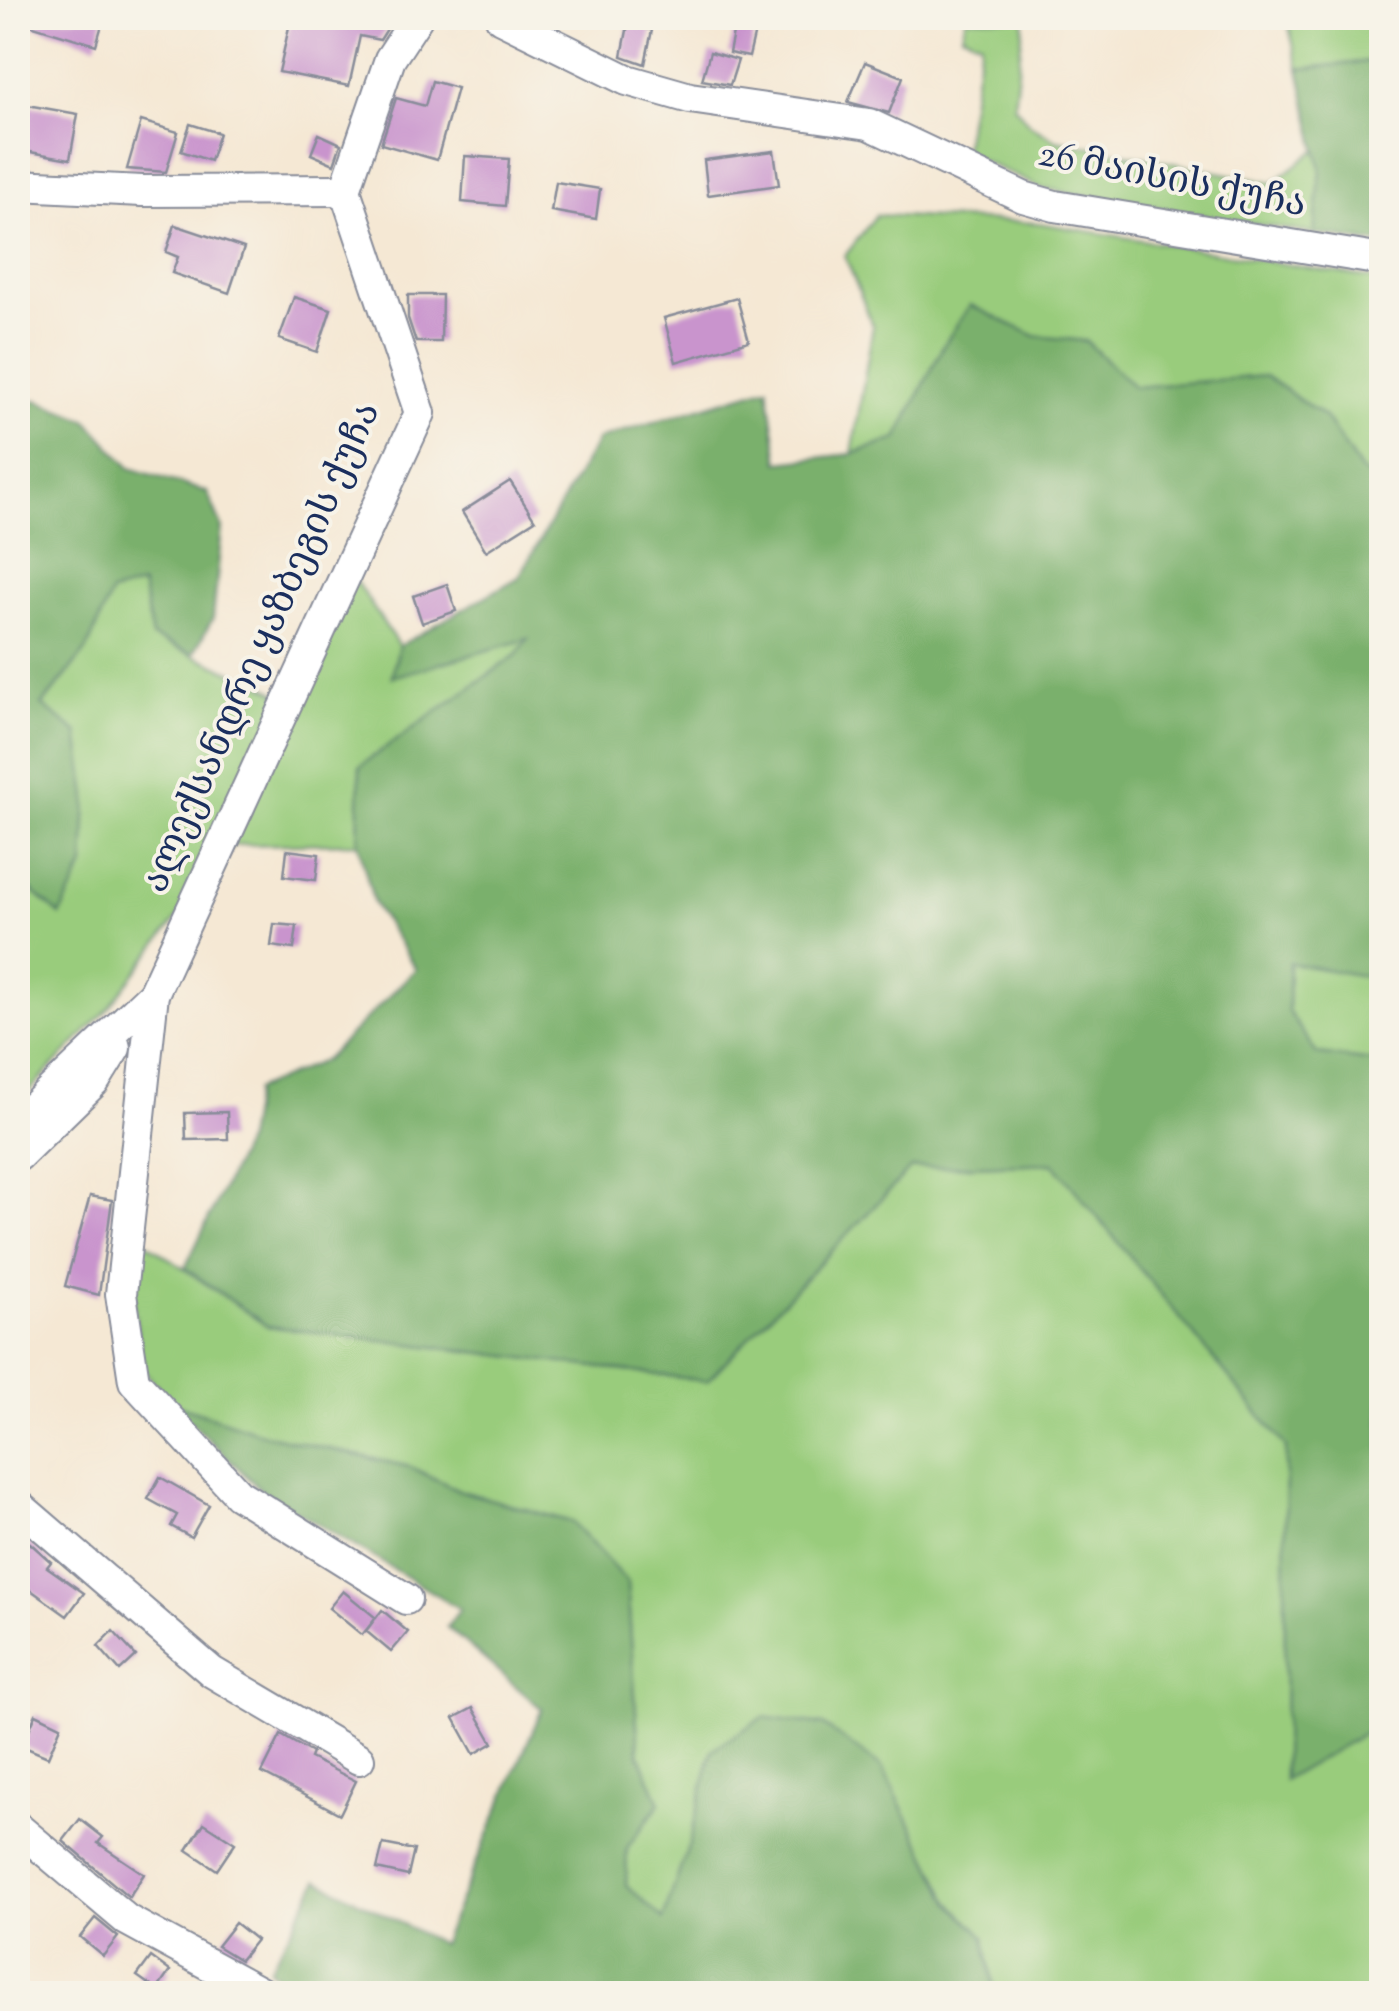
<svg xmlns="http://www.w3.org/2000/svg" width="1399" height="2011" viewBox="0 0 1399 2011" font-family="'Sorts Mill Goudy','Noto Serif Georgian',serif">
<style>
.green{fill:#99cc7c;stroke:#5a7e6d;stroke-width:2.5}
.forest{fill:#7ab06c;stroke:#4a7065;stroke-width:2.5}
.building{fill:#c994cd}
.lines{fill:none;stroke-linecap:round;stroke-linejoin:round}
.minor-casing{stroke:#888c99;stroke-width:34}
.minor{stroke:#fff;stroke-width:30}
.labels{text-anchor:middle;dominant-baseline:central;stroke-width:8;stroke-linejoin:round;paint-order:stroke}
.street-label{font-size:38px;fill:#1b2f5e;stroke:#f7f3e8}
</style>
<rect width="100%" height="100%" fill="#f7f3e8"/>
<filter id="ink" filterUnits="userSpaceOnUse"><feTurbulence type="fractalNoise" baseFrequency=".01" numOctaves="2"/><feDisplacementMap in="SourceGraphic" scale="20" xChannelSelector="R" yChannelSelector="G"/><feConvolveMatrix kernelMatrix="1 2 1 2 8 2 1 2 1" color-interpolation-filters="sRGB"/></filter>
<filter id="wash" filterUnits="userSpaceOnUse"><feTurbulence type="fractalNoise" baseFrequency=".0048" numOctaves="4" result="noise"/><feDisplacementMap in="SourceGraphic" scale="40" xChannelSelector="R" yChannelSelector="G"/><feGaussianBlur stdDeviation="2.25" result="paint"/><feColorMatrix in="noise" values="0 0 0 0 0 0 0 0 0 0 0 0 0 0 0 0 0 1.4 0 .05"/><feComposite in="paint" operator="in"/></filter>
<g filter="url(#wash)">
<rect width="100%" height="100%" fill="#f5e8d4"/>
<g class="green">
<path d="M966 18H1024L1014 105 1029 124 1056 140 1273 183 1317 149 1321 169 1314 234 1041 188 963 152 981 42 962 34Z"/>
<path d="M1287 18H1381V60L1299 69Z"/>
<path d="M876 215 1039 223 1381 280V482L1361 471 1325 417 1265 376 1134 388 1086 341 1035 337 970 305 943 346 897 439 852 454 873 326 845 256Z"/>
<path d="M354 579 399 646 392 675 530 638 516 655 360 766 358 843 233 845 109 1008 18 1103V879L60 914 42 706 87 649 111 593 142 584 152 637 275 691 292 708Z"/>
<path d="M1289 962 1381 979V1062L1317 1054 1288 1012Z"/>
<path d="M1053 1163 1286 1447 1284 1779 1381 1723V1993H995L984 1936 951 1903 882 1767 690 1841 663 1920 626 1885 627 1848 660 1803 639 1754 627 1582 572 1522 461 1491 410 1467 267 1435 171 1403 142 1368 132 1294 138 1237 267 1326 707 1381 911 1168Z"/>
</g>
<g class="forest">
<path d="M1381 60V244L1314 234 1321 169 1299 69Z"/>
<path d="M970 305 1035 336 1086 341 1134 387 1265 376 1325 417 1361 471 1381 482V979L1289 963 1288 1011 1317 1054 1381 1062V1723L1284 1780 1286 1447 1053 1163 911 1168 707 1381 267 1326 185 1268 246 1140 255 1090 325 1060 416 969 374 904 358 843 360 766 516 655 528 639 392 677 399 646 519 577 598 439 768 387 779 462 852 454 897 439 943 346Z"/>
<path d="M37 400 87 420 130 468 207 492 222 527 213 618 193 654 152 637 142 585 111 593 87 649 42 705 78 733 87 796 84 866 60 915 18 879V403Z"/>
<path d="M171 1403 267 1435 410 1467 461 1491 572 1522 627 1582 639 1754 660 1803 627 1848 626 1885 663 1919 690 1841 712 1750 763 1717 823 1725 882 1767 951 1903 984 1936 995 1993H299L269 1969 318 1880 441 1944 542 1709 447 1627 460 1609 261 1490Z"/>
</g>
<g id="blocks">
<g class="building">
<path d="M21 18H104L96 45 20 22Z"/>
<path d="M291 18H394L380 40 360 36 349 86 279 72Z"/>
<path d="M735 23 756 27 749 57 729 53Z"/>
<path d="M628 25 652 30 645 64 622 56Z"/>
<path d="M710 52 738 60 730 85 702 80Z"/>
<path d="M865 62 903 77 889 113 848 102Z"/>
<path d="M432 81 457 88 437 160 381 144 396 98 425 106Z"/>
<path d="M27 105 78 114 70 159 19 150Z"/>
<path d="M141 121 178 132 166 172 127 169Z"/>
<path d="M190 124 219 133 210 161 181 151Z"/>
<path d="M319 134 341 144 334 164 311 154Z"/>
<path d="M774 151 779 185 708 195 704 160Z"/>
<path d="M465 156 509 159 505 206 462 202Z"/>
<path d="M556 182 600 189 596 219 551 211Z"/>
<path d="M175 225 244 248 229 293 172 273 178 257 166 252Z"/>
<path d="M408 295H442L441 342H416L408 318Z"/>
<path d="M294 297 331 309 317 352 279 339Z"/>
<path d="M737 298 749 341 676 362 664 318Z"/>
<path d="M510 481 535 520 486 551 462 512Z"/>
<path d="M447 584 456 611 422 623 413 596Z"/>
<path d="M287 850 319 854 316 880 284 876Z"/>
<path d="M274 924 297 926 294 949 271 946Z"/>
<path d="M227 1112 228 1139 186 1140 185 1113Z"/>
<path d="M90 1196 112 1200 99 1295 65 1286Z"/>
<path d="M160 1477 209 1505 191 1537 171 1526 177 1515 148 1499Z"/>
<path d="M30 1543 51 1562 47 1567 84 1593 67 1616 28 1588 18 1600V1557Z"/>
<path d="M343 1591 376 1618 382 1610 408 1632 391 1652 366 1631 375 1619 362 1635 329 1608Z"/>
<path d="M113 1631 136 1656 120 1671 98 1646Z"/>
<path d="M473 1708 493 1743 474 1754 454 1718Z"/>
<path d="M36 1714 61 1726 48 1757 22 1746Z"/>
<path d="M281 1735 312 1753 310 1758 356 1781 340 1814 262 1773Z"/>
<path d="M80 1819 103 1837 98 1843 144 1874 129 1897 63 1841Z"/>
<path d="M204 1823 235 1843 217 1870 187 1850Z"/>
<path d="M383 1844 414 1850 408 1876 377 1869Z"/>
<path d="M95 1918 118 1937 103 1956 80 1937Z"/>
<path d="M235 1923 256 1940 240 1960 217 1946Z"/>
<path d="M151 1957 170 1971 157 1990 137 1976Z"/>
</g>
</g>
</g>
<g filter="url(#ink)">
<use href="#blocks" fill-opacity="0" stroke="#888c99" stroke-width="2.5"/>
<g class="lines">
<defs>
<g id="minor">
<path d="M501 18 627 80 690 98 869 124 1023 197 1055 206 1382 260"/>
<path d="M18 185 142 191 345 190"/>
<path d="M345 190 420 413 153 994 121 1294 134 1381 238 1494 406 1599"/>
<path d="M345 190 390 59 417 18"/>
<path d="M18 1122 153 994"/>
<path d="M18 1156 94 1082 115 1048 112 1036"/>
<path d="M18 1505 212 1672 359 1759"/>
<path d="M18 1828 127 1920 263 1994"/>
</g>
</defs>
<use href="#minor" class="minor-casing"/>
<use href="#minor" class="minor"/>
</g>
</g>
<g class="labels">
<g class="street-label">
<text transform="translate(1172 181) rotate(11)">26 მაისის ქუჩა</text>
<text transform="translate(263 648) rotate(-66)">ალექსანდრე ყაზბეგის ქუჩა</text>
</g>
</g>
<rect width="1399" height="2011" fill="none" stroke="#f7f3e8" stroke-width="60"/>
</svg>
